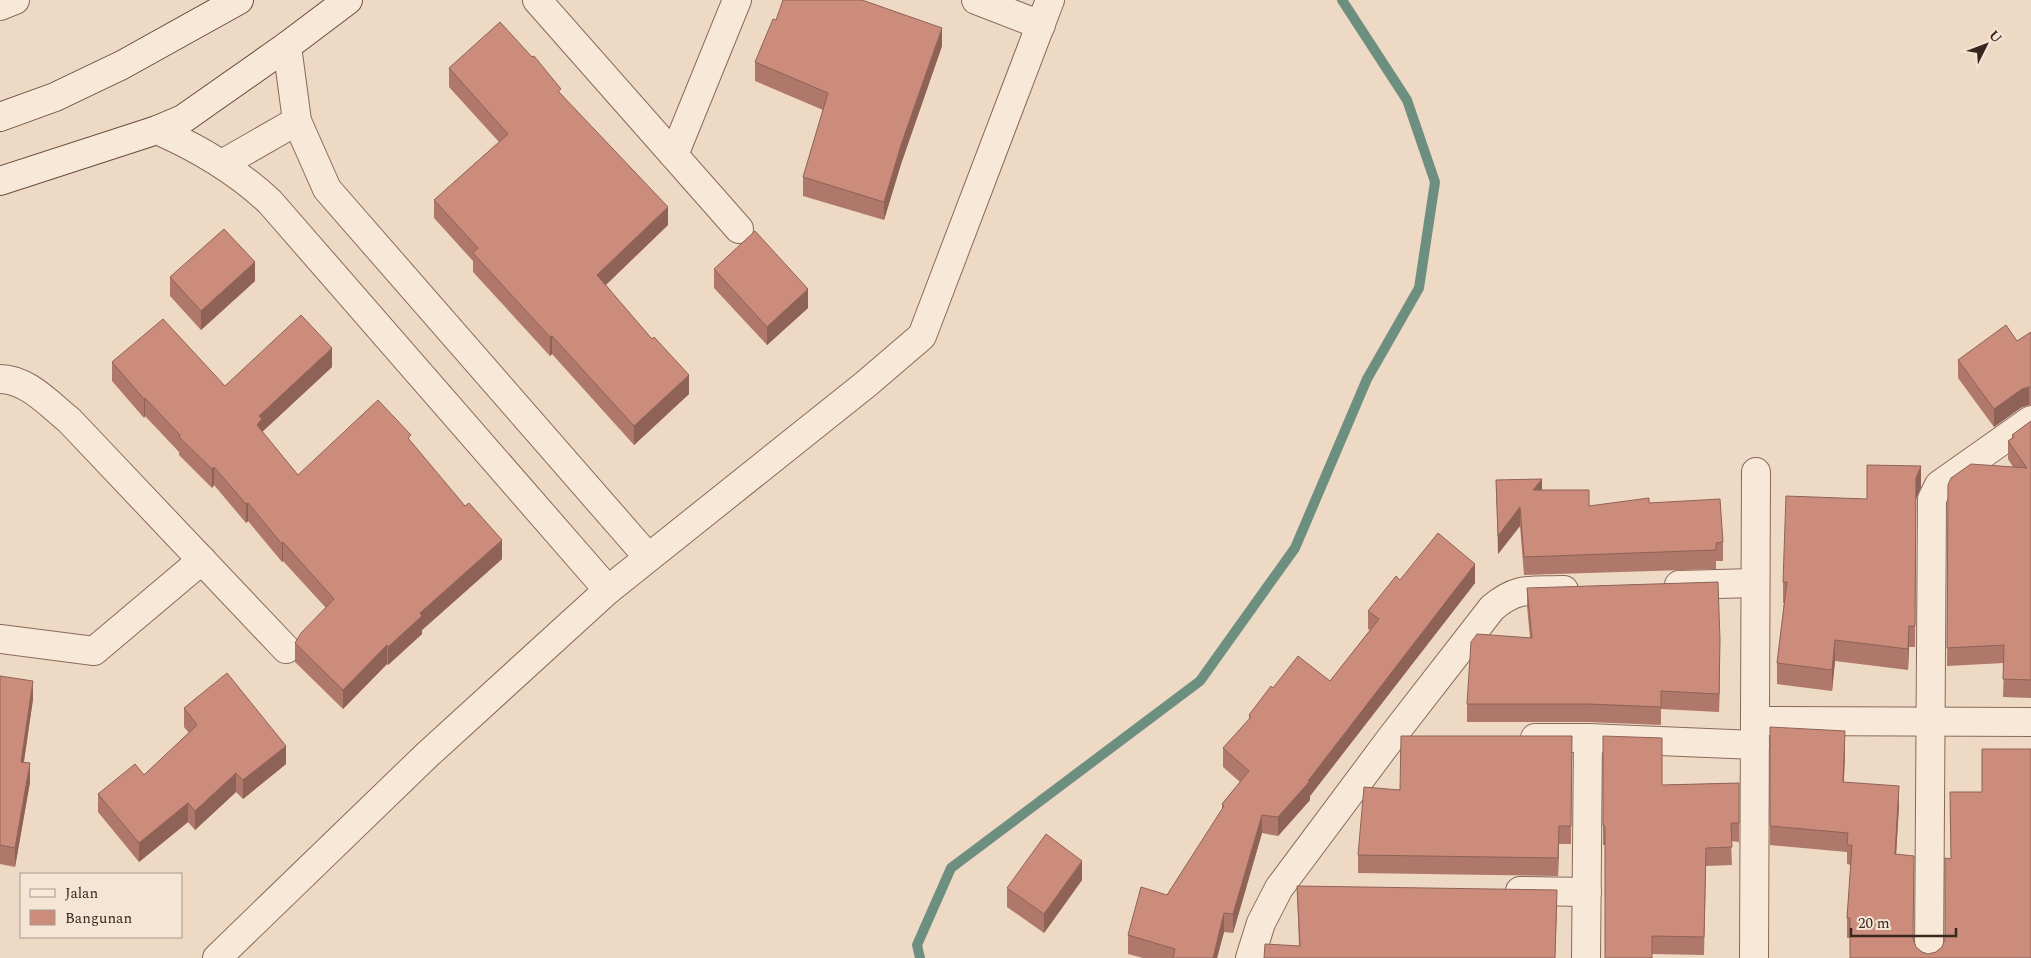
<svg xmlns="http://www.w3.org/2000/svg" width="2031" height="958" viewBox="0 0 2031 958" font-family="Spectral,serif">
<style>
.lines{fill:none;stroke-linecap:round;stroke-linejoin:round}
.stream{stroke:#6d8f80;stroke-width:10}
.street-casing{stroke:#886a5b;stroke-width:30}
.secondary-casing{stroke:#6a4b3e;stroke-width:30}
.street{stroke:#f8e8d8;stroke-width:28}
.secondary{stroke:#f8e8d8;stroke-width:28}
.wall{fill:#af786b}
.shaded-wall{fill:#8e6257}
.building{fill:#cb8c7c;stroke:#8e6257}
</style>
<rect width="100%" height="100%" fill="#eed9c5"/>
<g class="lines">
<path class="stream" d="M920 958 917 945 951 868 1200 681 1295 548 1367 379 1419 288 1435 182 1407 100 1342 0"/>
<defs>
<g id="street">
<path d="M537 0 739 229"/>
<path d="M976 0 1041 25"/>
<path d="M0 6 15 0"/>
<path d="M287 46 297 121 327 189 648 557"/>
<path d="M157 130C198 148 237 171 270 202L608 590"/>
<path d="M674 155 737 0"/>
<path d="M222 164 297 121"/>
<path d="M0 379C27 379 49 404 69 420L286 649"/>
<path d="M1679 585 1755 583"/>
<path d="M0 639 94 651 202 560"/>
<path d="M1755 721 2031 722"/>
<path d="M1535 738H1588L1755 745"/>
<path d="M1520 891 1587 892"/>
<path d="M217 958 427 755 608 590 866 384 922 336 1050 0"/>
<path d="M1250 958 1261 923 1279 888 1391 738 1492 608C1518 586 1531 591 1564 590"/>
<path d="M1586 958 1588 738"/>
<path d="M1754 958 1756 472"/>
<path d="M1929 958 1932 499 1939 485 2031 420"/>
</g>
<g id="secondary">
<path d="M0 117 55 97 122 65 239 0"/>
<path d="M0 181 157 130 183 119 287 46 348 0"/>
</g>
</defs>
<use href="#street" class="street-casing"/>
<use href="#secondary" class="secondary-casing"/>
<use href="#street" class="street"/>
<use href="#secondary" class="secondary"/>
</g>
<g class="wall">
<path d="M776 20 942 46 901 164 884 220 803 196V177L823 110 755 81V62Z"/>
<path d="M532 57 561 94 668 225 606 285 689 394 634 445 552 354 550 356 473 272V261L434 218V200L499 142 449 87V68Z"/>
<path d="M714 269 808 308 767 345 714 288Z"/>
<path d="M170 277 255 281 201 330 170 296Z"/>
<path d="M2031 332V405H2029L2022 407 1994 427 1958 378V360L2017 341Z"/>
<path d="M112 362 225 386 332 367 262 432 298 475 411 442 502 559 422 630V634L388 665 387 664 343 709 295 662V643L326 608 283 561 282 562 248 521 246 523 214 485 212 488 179 455V452L145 416 144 418 112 381Z"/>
<path d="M2031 421V698L2003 697 2004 663 1947 666 1948 485 2013 467 2008 459V441L2012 438V435Z"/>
<path d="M1496 480 1542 490 1589 506 1649 503 1723 542V561H1716V569L1524 575 1520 526 1498 554Z"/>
<path d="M1921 487 1916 499 1915 647H1909L1908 670 1835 661 1832 691 1777 684V663L1784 603H1783V582L1867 499Z"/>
<path d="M1400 580 1475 583 1310 796V800L1278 836 1262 833 1233 933 1224 932 1217 958H1143L1128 954V935L1167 895 1222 810V804L1240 782 1223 767V748L1249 720V715L1273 688 1330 681 1370 630 1368 629V611Z"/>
<path d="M1527 588 1720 658 1719 712 1661 709V725L1588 722H1467V704L1530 638 1527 606Z"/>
<path d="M0 676 33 699 24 762 30 782 15 867 0 864Z"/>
<path d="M184 708 286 764 243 799 236 792 195 830 188 822 139 862 98 812V794L144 775 189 733 184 727Z"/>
<path d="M1770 727 1845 751 1844 782 1899 805 1896 854 1914 939 1916 947 1922 952 1928 954 1936 952 1942 947 1945 939 1951 859 1950 792H1982L2031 958H1850V938H1847V918L1851 865 1847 864V852L1770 845Z"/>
<path d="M1572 736 1571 844H1559L1558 876 1358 873V855L1400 790Z"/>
<path d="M1603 736 1662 785 1739 783V842L1731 841 1732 865 1706 866 1704 955 1652 954 1605 845H1603Z"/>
<path d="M1082 880 1044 933 1007 907V888Z"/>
<path d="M1297 886 1557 907 1555 958H1264L1299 946Z"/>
</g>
<g class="shaded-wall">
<path d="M942 28V46L901 164 884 220V202L901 145Z"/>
<path d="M668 207V225L597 293V275Z"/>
<path d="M255 262V281L201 330V311Z"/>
<path d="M808 289V308L767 345V327Z"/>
<path d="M552 336V354L550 356V337Z"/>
<path d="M332 348V367L262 432 257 425 259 416Z"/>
<path d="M689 375V394L634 445V426Z"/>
<path d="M2029 387V405L2022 407 1994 427V409L2022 389Z"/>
<path d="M145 398V416L144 418V399Z"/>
<path d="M1921 466V487L1916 499 1915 647 1916 478Z"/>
<path d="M214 467V485L212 488V469Z"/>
<path d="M1542 479V497L1533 490Z"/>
<path d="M248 503V521L246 523V504Z"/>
<path d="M1520 507V526L1498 554V536Z"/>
<path d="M502 540V559L422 630V634L388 665V647L420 613Z"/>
<path d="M283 542V561L282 562V544Z"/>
<path d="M1475 564V583L1310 796V800L1278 836V817L1308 781Z"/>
<path d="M1909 626V647L1908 670V649Z"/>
<path d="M1720 640V658L1719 712V694Z"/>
<path d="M1835 640V661L1832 691V670Z"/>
<path d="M387 645V664L343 709V690Z"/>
<path d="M33 681V699L21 780V762Z"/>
<path d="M1845 731V751L1843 801V782Z"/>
<path d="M286 746V764L243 799V780Z"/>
<path d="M30 763V782L15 867V848Z"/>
<path d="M236 773V792L195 830V811Z"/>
<path d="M1899 786V805L1895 874V854Z"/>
<path d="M188 803V822L139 862V843Z"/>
<path d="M1262 815V833L1233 933V914Z"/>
<path d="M1559 826V844L1558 876V858Z"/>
<path d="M1082 861V880L1044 933V914Z"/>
<path d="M1224 913V932L1217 958H1213Z"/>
</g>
<g class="building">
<path d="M783 0H862L942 28 901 145 884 202 803 177 828 93 755 62 773 19 776 20Z"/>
<path d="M500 22 532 57 534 56 561 89 558 91 668 207 597 275 652 339 654 337 689 375 634 426 552 336 550 337 473 253 478 248 434 200 508 134 449 68Z"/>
<path d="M224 229 255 262 201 311 170 277Z"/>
<path d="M755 231 808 289 767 327 714 269Z"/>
<path d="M301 315 332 348 259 416 262 419 257 425 298 475 378 400 411 435 408 438 465 506 469 503 502 540 420 613 422 616 388 647 387 645 343 690 295 643 301 633 334 599 283 542 282 544 248 503 246 504 214 467 212 469 179 437 180 435 145 398 144 399 112 362 163 319 225 386Z"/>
<path d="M2006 325 2017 341 2031 332V387H2029L2022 389 1994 409 1958 360Z"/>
<path d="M2031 421V680L2003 679 2004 645 1947 648 1948 485 1951 478 1971 464 2027 468 2008 441 2014 437 2012 435Z"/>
<path d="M1867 465 1921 466 1916 478 1915 626H1909L1908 649 1835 640 1832 670 1777 663 1787 582H1783L1786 496 1867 499Z"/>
<path d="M1542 479 1533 490H1589V506L1649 498V503L1720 499 1723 542 1716 543V550L1524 557 1520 507 1498 536 1496 480Z"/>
<path d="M1438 533 1475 564 1308 781H1310L1278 817 1262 815 1233 914 1224 913 1213 958H1173L1175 949 1128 935 1141 887 1167 895 1224 806 1222 804 1249 771 1223 748 1251 717 1249 715 1271 686 1273 688 1298 656 1330 681 1379 619 1368 611 1396 576 1400 580Z"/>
<path d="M1718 582 1720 640 1719 694 1661 691V707L1588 704H1467L1471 642 1477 634 1532 638 1527 588Z"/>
<path d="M227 673 286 746 243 780 236 773 195 811 188 803 139 843 98 794 135 764 144 775 197 725 184 708Z"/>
<path d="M0 676 33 681 21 762 30 763 15 848 0 845Z"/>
<path d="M1770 727 1845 731 1843 782 1899 786 1895 854 1914 856 1913 939 1916 947 1922 952 1928 954 1936 952 1942 947 1945 939V858L1951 859 1950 792H1982V749H2031V958H1850V918H1847L1852 845H1847L1848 833 1770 826Z"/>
<path d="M1401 736H1572L1571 826H1559L1558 858 1358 855 1364 787 1400 790Z"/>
<path d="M1603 736 1662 738V785L1739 783V823H1731L1732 847 1706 848 1704 937 1652 936V958H1605V826H1603Z"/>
<path d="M1046 834 1082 861 1044 914 1007 888Z"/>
<path d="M1297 886 1557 890 1555 958H1264L1265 944 1300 946Z"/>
</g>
<rect x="20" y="873" width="162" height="65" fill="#f5e5d5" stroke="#aa998c"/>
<rect x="30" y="889" width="25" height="8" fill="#f8e8d8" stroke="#aa998c"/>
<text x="65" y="898" font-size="15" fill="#39261f">Jalan</text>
<rect x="30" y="910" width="25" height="15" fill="#cb8c7c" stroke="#aa998c"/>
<text x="65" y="923" font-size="15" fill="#39261f">Bangunan</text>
<g transform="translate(1986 45) rotate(48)" stroke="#f5e5d5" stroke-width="4" paint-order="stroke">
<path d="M0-4L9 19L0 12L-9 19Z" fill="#39261f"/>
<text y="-8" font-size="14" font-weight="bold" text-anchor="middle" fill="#39261f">U</text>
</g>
<path d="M1851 928v8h105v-8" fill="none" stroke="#39261f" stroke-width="2.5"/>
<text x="1858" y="928" font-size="15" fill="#39261f" stroke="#f5e5d5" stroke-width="4" paint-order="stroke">20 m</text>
</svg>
